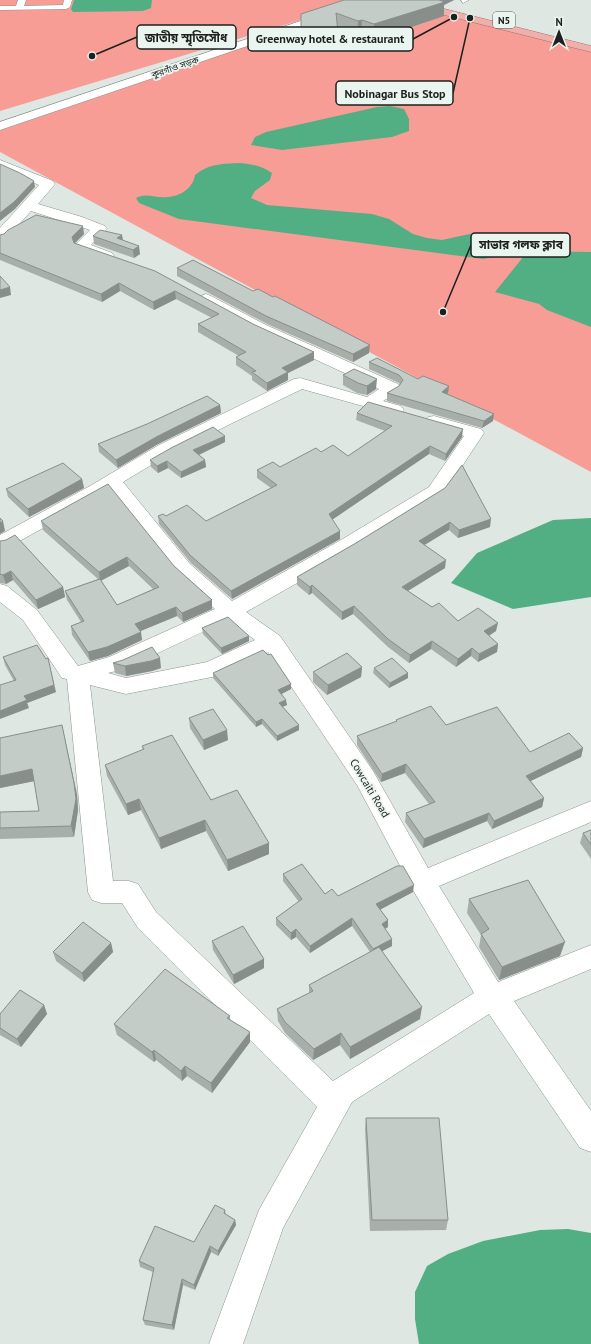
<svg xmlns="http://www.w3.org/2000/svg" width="591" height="1344" viewBox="0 0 591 1344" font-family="'PT Sans','Noto Sans Bengali',sans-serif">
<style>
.green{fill:#f79d96}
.water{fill:#52af84}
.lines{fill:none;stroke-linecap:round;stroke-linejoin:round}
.service-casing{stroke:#8b938e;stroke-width:1}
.pedestrian-casing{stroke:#8b938e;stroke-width:1}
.minor-casing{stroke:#8b938e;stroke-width:1}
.tertiary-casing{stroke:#8b938e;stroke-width:1}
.trunk-casing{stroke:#a3716c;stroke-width:1}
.service{fill:#fff;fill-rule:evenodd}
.pedestrian{fill:#fff;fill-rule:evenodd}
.minor{fill:#fff;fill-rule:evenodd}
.tertiary{fill:#fff;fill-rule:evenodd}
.trunk{fill:#efb0ab;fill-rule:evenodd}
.wall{fill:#a8afab;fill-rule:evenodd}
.shaded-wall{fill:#888f8b}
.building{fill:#c3ccc7;stroke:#888f8b}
.labels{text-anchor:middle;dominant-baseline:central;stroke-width:3.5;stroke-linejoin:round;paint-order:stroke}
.far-street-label{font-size:9px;fill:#1c201e;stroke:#ebf5ef}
.shield{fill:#ebf5ef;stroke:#5a605d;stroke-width:1}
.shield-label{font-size:10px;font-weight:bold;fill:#1c201e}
.street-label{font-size:11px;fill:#1c201e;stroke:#ebf5ef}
.leader{fill:none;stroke:#1c201e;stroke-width:1.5}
.callout-dot{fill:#1c201e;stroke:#ebf5ef;stroke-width:1.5}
.callout{fill:#ebf5ef;stroke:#1c201e;stroke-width:1.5}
.callout-label{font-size:12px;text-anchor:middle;font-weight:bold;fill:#1c201e}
</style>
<rect width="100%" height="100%" fill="#dee7e2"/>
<g class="green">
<path d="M0 0H367L0 111Z"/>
<path d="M373 0H396L591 52V472L0 152V126Z"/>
</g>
<g class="water">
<path d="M74 0H152L151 8 143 11 73 12 71 9Z"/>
<path d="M390 106 404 109 409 119V131L392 137 282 150 251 145 255 137 266 132 377 107Z"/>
<path d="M240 163C252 164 262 166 272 173L270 180 255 191 251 198 267 205 372 214 389 219 413 234 427 238 442 240 474 233 497 235 507 243 508 248 499 256 483 259 179 219 139 203 136 198C148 192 156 199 168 197 181 196 193 188 195 175 210 163 223 164 240 163Z"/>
<path d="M528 251 591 252V327L547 310 539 304 495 292Z"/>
<path d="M591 518V597L513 609 451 583 477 553 553 520Z"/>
<path d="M568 1229 591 1233V1344H419L415 1319V1292L427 1266 448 1254 483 1241 540 1230Z"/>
</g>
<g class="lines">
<defs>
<path id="service" d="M461 0H469L463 3Z"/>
<path id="pedestrian" d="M18 0H26L24 6 63 5 64 0H72L70 7 66 9 0 10V6H16Z"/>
<g id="minor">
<path d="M0 160 53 181 55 184 38 204 82 217 105 226 107 229 91 245 112 253 114 256 112 259C101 262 87 253 76 249L74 246 90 230 31 211 5 240 0 241V228L39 185 0 169Z"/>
<path d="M206 294 211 296 266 325 398 384 401 388 398 392 383 401 401 406 404 410 401 414 395 415 302 389 171 453 123 482 190 564 232 601 341 540 429 487 464 436 428 425 425 421 428 417 434 416 481 429 484 433 443 495 355 550 246 612 280 636 373 771 428 868 591 801V822L439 886 498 982 591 945V969L514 1001 591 1111V1152L580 1148 489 1014 352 1102 283 1228 243 1344H209L259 1210 317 1107 138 928 122 903H101L92 900 88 892 67 679 62 678 23 620 0 602V584L7 586 37 610 78 666 109 657 215 609 176 574 110 491 7 548 0 549V535L90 486 159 445 294 379 300 378 367 397 379 389 254 331 201 302 198 299 201 296ZM228 620 255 640 207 662 126 678 108 673 124 669ZM268 652 357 785 413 890 474 993 333 1081 156 912 138 884 129 881H113L90 685 126 694 212 677Z"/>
</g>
<path id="tertiary" d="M363 0H378L377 2 0 130V122Z"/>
<path id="trunk" d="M392 0H409L591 46V52L393 2Z"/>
</defs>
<use href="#service" class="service-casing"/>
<use href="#pedestrian" class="pedestrian-casing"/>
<use href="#minor" class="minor-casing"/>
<use href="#tertiary" class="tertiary-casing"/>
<use href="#trunk" class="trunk-casing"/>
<use href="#service" class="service"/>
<use href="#pedestrian" class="pedestrian"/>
<use href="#minor" class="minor"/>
<use href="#tertiary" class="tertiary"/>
<use href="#trunk" class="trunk"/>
</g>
<g class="wall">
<path d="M344 0H454L444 5V16L373 40 361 35 357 36 338 28V47H301V14Z"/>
<path d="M84 234 75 243 314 352V360L288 373V380L267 391 252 380V376L236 365V357L239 356 198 332V324L212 318 176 299 154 310 120 291 102 302 0 260V235Z"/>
<path d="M122 235 123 240 140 254 134 258 94 244 93 236Z"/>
<path d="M177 268 369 353 353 362 267 324 177 276Z"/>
<path d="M369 362 418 379 449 386 448 393 447 394 494 414 493 421 482 428 387 401V393L399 386 400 385 399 383 369 369Z"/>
<path d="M343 375 376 389 367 395 357 393 343 385Z"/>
<path d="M220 405 221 413 158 444 118 468 99 452 98 444Z"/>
<path d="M357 413 462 437 445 461 429 454 332 519 340 539 232 599 191 563 159 524 158 516H166L206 521 271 488 257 478V470L280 467 321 452 348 456 385 431 356 420Z"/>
<path d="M225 442 199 455 205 460 206 467 181 478 168 468 158 473 151 467 150 460Z"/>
<path d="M82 479 84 488 29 517 8 497 6 489Z"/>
<path d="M445 488 490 527 458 538 449 530 424 545 445 568 408 591 432 607 458 621 496 631 489 636 498 644 497 652 478 662 471 656 456 667 431 649 409 663 388 647 353 614 342 620 312 593 309 595 297 585V577L356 543Z"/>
<path d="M41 521 174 566 212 600V609L183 622 177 616 140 631 142 640 108 656 90 661 72 635 71 626 81 622 67 600 65 591 98 579 43 530ZM129 566 153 589 117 605 101 581Z"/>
<path d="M0 541 63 587 65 597 38 609 13 580 6 584 0 583Z"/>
<path d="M202 628 249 641 222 654 203 634Z"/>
<path d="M3 657 56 692 27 703 29 708 5 665Z"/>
<path d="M113 663 161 668 152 671 126 676 115 673Z"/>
<path d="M362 667 361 677 327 695 313 682V672Z"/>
<path d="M374 668 408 673V678L389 688 373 673Z"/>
<path d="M213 673 291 684V689L281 694 287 705 283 707 299 725V730L277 741 262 724 256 727 213 678Z"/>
<path d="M189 718 228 740 204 750 190 728Z"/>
<path d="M396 720 446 725 530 752 583 748 581 757 531 781 544 798 542 807 492 829 487 821 423 848 405 822 406 813 429 804 405 773 381 782 357 745V736L396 722Z"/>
<path d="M0 738 77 794 78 810 74 837 0 839V812L39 811 34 781 0 788Z"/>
<path d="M142 746 269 843V854L228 871 206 831 161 849 141 810 128 815 107 776 105 765 143 750Z"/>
<path d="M591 830V859L580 843 583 833Z"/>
<path d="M283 874 325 894 338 896 413 892 380 909 388 920V927L385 929 392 946 382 951 420 1019 350 1059 340 1045 313 1060 285 1033 278 1021 277 1009 309 993V985L370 952 352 926 310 953 296 937 291 940 276 925V918L299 902 283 881Z"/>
<path d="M469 899 560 956 499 980 479 947 481 935 467 913Z"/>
<path d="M212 941 264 959V968L234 984 213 950Z"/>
<path d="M111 943 113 952 84 982 56 961 53 952Z"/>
<path d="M44 1005 47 1014 21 1047 0 1035V1014Z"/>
<path d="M230 1016V1019L250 1042 212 1093 187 1076 182 1081 156 1060 154 1062 117 1035 114 1024Z"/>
<path d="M366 1118 448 1220 446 1230 370 1231 365 1129Z"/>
<path d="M225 1210 226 1215 235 1220 236 1225 218 1256 211 1252 195 1290 183 1285 174 1330 145 1325 143 1320 153 1272 140 1267 139 1261 194 1242Z"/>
</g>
<g class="shaded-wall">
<path d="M442 0H454L444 5V16L373 40 374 24 442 2Z"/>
<path d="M362 20 361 35 357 36 358 21Z"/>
<path d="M34 181 35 187 15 209 0 221V213Z"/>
<path d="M83 226 84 234 73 245 72 237Z"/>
<path d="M122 235 123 243 117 238Z"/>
<path d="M139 246 140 254 134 258 133 250Z"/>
<path d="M119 283 120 291 102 302 101 294Z"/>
<path d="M10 287 11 295 0 298V290Z"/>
<path d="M175 291 176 299 154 310 153 302Z"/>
<path d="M370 345 369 353 353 362V354Z"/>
<path d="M314 352V360L288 373V380L267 391V383L282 368Z"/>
<path d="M377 379 376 389 367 395V386Z"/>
<path d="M449 386 448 393 442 399V392Z"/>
<path d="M220 405 221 413 158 444 118 468 116 460 158 436Z"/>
<path d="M494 414 493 421 482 428 484 421Z"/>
<path d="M463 429 462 437 445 461 446 454Z"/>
<path d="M225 436V442L194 457 193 450Z"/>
<path d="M430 446 429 454 329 522V514Z"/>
<path d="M205 460 206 467 181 478V472Z"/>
<path d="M167 461 168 468 158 473 157 466Z"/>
<path d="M82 479 84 488 29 517 28 509Z"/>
<path d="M491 519 490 527 458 538 459 530Z"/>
<path d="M3 521 5 531 0 534V523Z"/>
<path d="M450 522 449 530 418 549 419 541Z"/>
<path d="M340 531V539L232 599 231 591Z"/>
<path d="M127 557 129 566 100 581 99 572Z"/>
<path d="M446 560 445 568 401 595 402 587Z"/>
<path d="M11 571 13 580 6 584 3 575Z"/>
<path d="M312 585V593L309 595 310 587Z"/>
<path d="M63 587 65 597 38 609 36 600Z"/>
<path d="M212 600V609L183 622 182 613Z"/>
<path d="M354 606 353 614 342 620V612Z"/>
<path d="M176 607 177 616 136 633 135 624Z"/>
<path d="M498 623 496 631 483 639 484 631Z"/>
<path d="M141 632 142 640 108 656 90 661 88 652Z"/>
<path d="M249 636V641L222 654 221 648Z"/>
<path d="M432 641 431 649 409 663 410 655Z"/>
<path d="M498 644 497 652 478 662 479 654Z"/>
<path d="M472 648 471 656 456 667 458 659Z"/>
<path d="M48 658 56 692 27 703 29 708 0 719V711L24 696Z"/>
<path d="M160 658 161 668 152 671 126 676 125 666Z"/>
<path d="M362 667 361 677 327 695 328 685Z"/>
<path d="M408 673V678L389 688 390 683Z"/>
<path d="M291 684V689L278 696V690Z"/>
<path d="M286 700 287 705 279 708V703Z"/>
<path d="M262 719V724L256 727V722Z"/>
<path d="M62 725 77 794 78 810 74 837 71 826Z"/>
<path d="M299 725V730L277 741V736Z"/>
<path d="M227 730 228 740 204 750 203 740Z"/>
<path d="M583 748 581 757 524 784 526 776Z"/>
<path d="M406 764 405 773 381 782 382 774Z"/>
<path d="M32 769 35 781 0 788V776Z"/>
<path d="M544 798 542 807 492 829 494 821Z"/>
<path d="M139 799 141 810 128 815 126 804Z"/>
<path d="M489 813 487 821 423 848 424 839Z"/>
<path d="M205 820 206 831 161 849 159 838Z"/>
<path d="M269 843V854L228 871 227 860Z"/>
<path d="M414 885 413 892 376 912V904Z"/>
<path d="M352 918V926L310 953V946Z"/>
<path d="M388 920V927L381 931 382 924Z"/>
<path d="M296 929V937L291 940V933Z"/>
<path d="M392 939V946L373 956V949Z"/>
<path d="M565 942 560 956 499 980 502 967Z"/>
<path d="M111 943 113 952 84 982 82 973Z"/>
<path d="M264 959V968L234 984 233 975Z"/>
<path d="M44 1005 47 1014 21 1047 17 1039Z"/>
<path d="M422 1007 420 1019 350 1059V1047Z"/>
<path d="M250 1032V1042L212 1093 211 1083Z"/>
<path d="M341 1033 340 1045 313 1060 314 1049Z"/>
<path d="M154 1050 156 1060 154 1062 152 1052Z"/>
<path d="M185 1066 187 1076 182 1081 181 1071Z"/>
<path d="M235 1220 236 1225 218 1256V1251Z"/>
<path d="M210 1246 211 1252 195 1290 194 1285Z"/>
<path d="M182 1279 183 1285 174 1330 172 1325Z"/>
</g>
<g class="building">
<path d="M344 0H439L445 2 374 24 362 20 358 21 336 13 338 32H301V14Z"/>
<path d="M0 164 20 173 34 181 14 202 0 213Z"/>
<path d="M36 215 83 226 72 237 74 243 155 271 253 324 314 352 282 368 288 372 267 383 252 372 256 371 236 357 246 352 198 324 219 314 175 291 153 302 119 283 101 294 0 253V235L4 234 8 230Z"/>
<path d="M100 230 122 235 117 238 139 246 133 250 93 236Z"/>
<path d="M193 260 253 291 258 289 273 297 275 296 370 345 353 354 266 316 177 268Z"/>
<path d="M0 276 10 287 0 290Z"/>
<path d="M377 358 418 379 423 376 449 386 442 392 494 414 484 421 387 393 399 386 403 380 399 375 369 362Z"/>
<path d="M354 369 377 379 367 386 358 383 343 375Z"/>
<path d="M207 396 220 405 158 436 116 460 98 444 147 424Z"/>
<path d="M368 402 463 429 446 454 430 446 329 514 340 531 231 591 190 555 158 516 163 514 166 516 187 505 206 521 277 485 257 470 273 462 280 467 316 448 321 452 333 445 348 456 392 426 357 413Z"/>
<path d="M213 427 225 436 193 450 205 460 181 472 167 461 157 466 150 460 171 448Z"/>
<path d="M63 463 82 479 28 509 6 489Z"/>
<path d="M462 465 491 519 459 530 450 522 419 541 446 560 402 587 432 607 439 603 458 621 478 608 498 623 484 631 498 644 479 654 472 648 458 659 432 641 410 655 388 639 354 606 342 612 312 585 310 587 297 577 356 543 445 488Z"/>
<path d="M108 484 174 566 212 600 182 613 176 607 135 624 141 632 107 647 88 652 71 626 84 621 65 591 100 579 117 605 159 587 127 557 99 572 41 521Z"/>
<path d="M0 518 3 521 0 523Z"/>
<path d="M15 535 63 587 36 600 11 571 3 575 0 574V541L6 540Z"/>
<path d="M228 617 249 636 221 648 202 628Z"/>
<path d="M37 645 46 659 48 658 54 685 24 696 27 700 0 711V685L16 680 3 657Z"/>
<path d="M152 647 160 658 151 661 125 666 113 663 123 660Z"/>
<path d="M263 650 268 655 271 654 291 684 278 690 286 700 279 703 299 725 277 736 262 719 256 722 213 673Z"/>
<path d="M347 653 362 667 328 685 313 672Z"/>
<path d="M392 658 408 673 390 683 374 668Z"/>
<path d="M431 706 446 725 497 707 530 752 569 733 583 748 526 776 544 798 494 821 489 813 424 839 406 813 435 802 406 764 382 774 357 736 397 721 396 720Z"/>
<path d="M213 709 227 730 203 740 189 718Z"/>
<path d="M62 725 74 783 76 799 71 826 0 828V812L39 811 32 769 0 776V738Z"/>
<path d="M172 735 211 800 237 790 269 843 227 860 205 820 159 838 139 799 126 804 105 765 144 749 142 746Z"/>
<path d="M591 830V845L583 833Z"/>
<path d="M302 864 325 894 332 889 338 896 397 866H403L414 885 376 904 388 920 382 924 392 939 373 949 352 918 310 946 296 929 291 933 276 918 302 899 283 874Z"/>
<path d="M528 880 565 942 502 967 481 934 489 929 469 899Z"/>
<path d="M83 922 111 943 82 973 53 952Z"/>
<path d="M243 926 264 959 233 975 212 941Z"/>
<path d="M379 947 422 1007 350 1047 341 1033 314 1049 285 1022 277 1009 313 991 309 985Z"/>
<path d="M165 969 230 1016 227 1018 250 1032 211 1083 185 1066 181 1071 154 1050 152 1052 114 1024Z"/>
<path d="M20 990 44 1005 17 1039 0 1028V1014Z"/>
<path d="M366 1118H439L448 1220H372Z"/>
<path d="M215 1205 225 1210 224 1213 235 1220 218 1251 210 1246 194 1285 182 1279 172 1325 143 1320 154 1268 139 1261 155 1226 194 1242Z"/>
</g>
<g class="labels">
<g class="far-street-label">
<text transform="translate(175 67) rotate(-19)">কুরগাঁও সড়ক</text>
</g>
<rect class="shield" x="493" y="12" width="22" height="16" rx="3"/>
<g class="shield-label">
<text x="504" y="20">N5</text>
</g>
<g class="street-label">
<text transform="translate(370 788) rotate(59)">Cowcaiti Road</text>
</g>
</g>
<path class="leader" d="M92 56L137 37M454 17L413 39M470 18L453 93M443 312L471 245"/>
<g class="callout-dot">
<circle cx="92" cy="56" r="4"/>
<circle cx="454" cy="17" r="4"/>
<circle cx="470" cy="18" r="4"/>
<circle cx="443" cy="312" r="4"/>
</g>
<g class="callout">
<rect x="137" y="25" width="99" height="24" rx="4"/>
<rect x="248" y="27" width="165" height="24" rx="4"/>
<rect x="336" y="81" width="117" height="24" rx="4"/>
<rect x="471" y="233" width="99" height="24" rx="4"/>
</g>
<g class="callout-label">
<text x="186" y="42">জাতীয় স্মৃতিসৌধ</text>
<text x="330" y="43">Greenway hotel &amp; restaurant</text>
<text x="395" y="98">Nobinagar Bus Stop</text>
<text x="521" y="249">সাভার গলফ ক্লাব</text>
</g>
<g transform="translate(559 32)" stroke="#ebf5ef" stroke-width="3" paint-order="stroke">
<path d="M0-3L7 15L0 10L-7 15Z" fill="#1c201e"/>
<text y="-6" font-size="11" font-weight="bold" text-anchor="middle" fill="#1c201e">N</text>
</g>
</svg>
